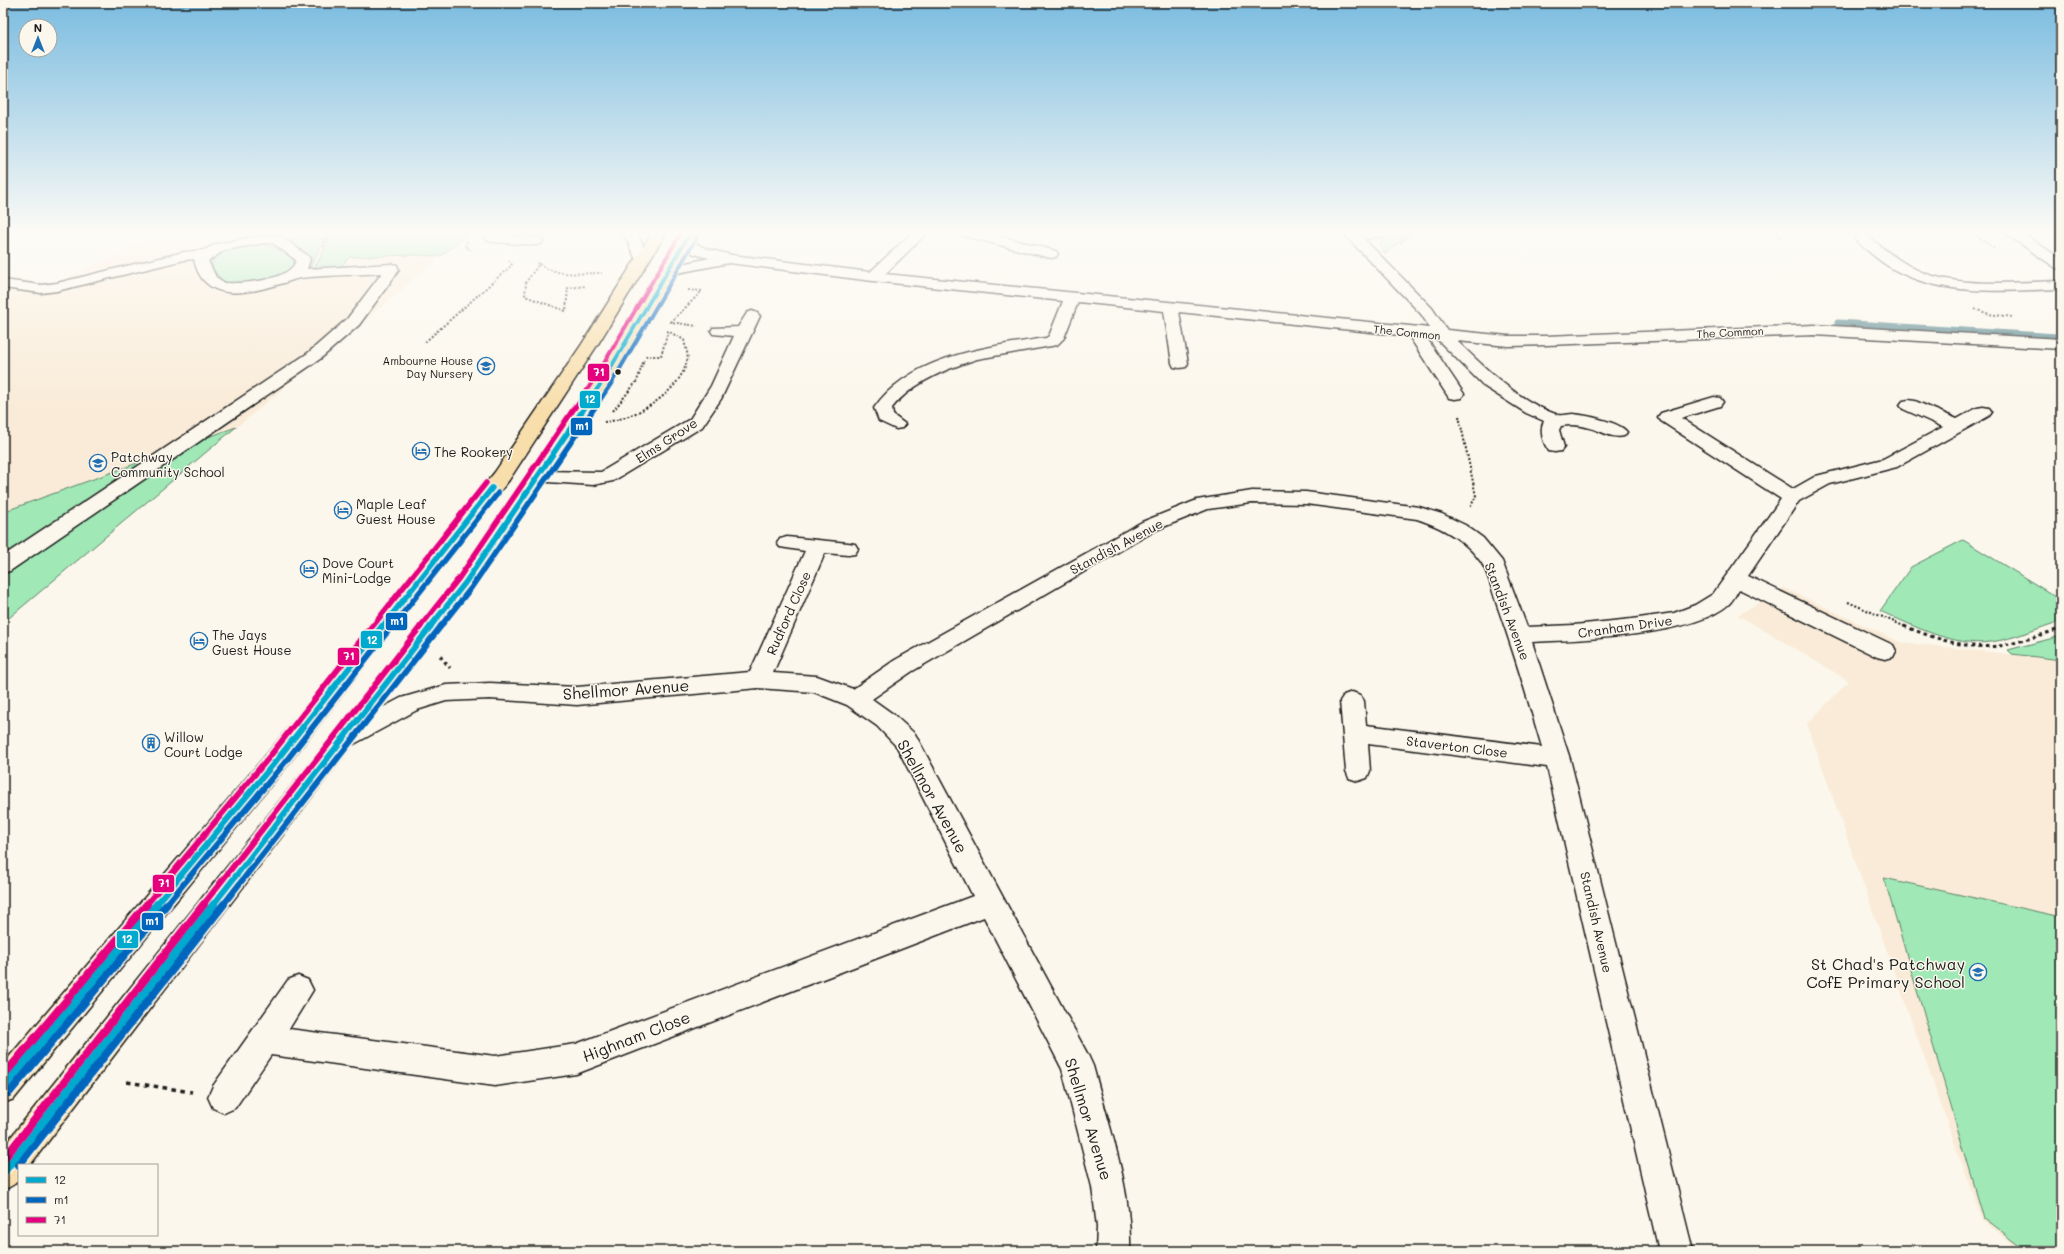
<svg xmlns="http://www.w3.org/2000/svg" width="2064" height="1254" viewBox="0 0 2064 1254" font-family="Mali,sans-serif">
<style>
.built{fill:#f9ebd7}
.green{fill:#a0e8b6;stroke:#5e8269}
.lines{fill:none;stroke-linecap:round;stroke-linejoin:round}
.stream{stroke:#53838a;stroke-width:7}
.minor-casing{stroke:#1c1c1c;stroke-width:3}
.major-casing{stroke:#1c1c1c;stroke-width:3}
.path-far2{stroke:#1c1c1c;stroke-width:2;stroke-dasharray:2 2;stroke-linecap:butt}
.path-far1{stroke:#1c1c1c;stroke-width:3;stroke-dasharray:3.5 3.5;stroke-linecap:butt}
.path{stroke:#1c1c1c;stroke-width:3.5;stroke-dasharray:4.5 4.5;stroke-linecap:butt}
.minor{fill:#fbf7ec;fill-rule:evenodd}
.major{fill:#f8deab;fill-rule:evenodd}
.bus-1-far3-casing{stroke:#fbf7ec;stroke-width:6}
.bus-1-far2-casing{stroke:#fbf7ec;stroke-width:8}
.bus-1-far1-casing{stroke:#fbf7ec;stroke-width:10}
.bus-1-casing{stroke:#fbf7ec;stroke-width:12}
.bus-2-far3-casing{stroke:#fbf7ec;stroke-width:6}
.bus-2-far2-casing{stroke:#fbf7ec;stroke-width:8}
.bus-2-far1-casing{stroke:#fbf7ec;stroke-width:10}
.bus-2-casing{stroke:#fbf7ec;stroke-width:12}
.bus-3-far3-casing{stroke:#fbf7ec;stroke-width:6}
.bus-3-far2-casing{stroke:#fbf7ec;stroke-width:8}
.bus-3-far1-casing{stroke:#fbf7ec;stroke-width:10}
.bus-3-casing{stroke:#fbf7ec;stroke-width:12}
.bus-1-far3{stroke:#00a9ce;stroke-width:4}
.bus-1-far2{stroke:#00a9ce;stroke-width:5.5}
.bus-1-far1{stroke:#00a9ce;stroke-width:6}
.bus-1{stroke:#00a9ce;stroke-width:8}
.bus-2-far3{stroke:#0065bd;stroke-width:4}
.bus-2-far2{stroke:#0065bd;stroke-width:5.5}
.bus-2-far1{stroke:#0065bd;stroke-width:6}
.bus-2{stroke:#0065bd;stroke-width:8}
.bus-3-far3{stroke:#e5007d;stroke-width:4}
.bus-3-far2{stroke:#e5007d;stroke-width:5.5}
.bus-3-far1{stroke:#e5007d;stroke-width:6}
.bus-3{stroke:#e5007d;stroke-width:8}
.bus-dot{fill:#1c1c1c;stroke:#fbf7ec;stroke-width:1.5}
.labels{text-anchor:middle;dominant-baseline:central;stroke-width:3;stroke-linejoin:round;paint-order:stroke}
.far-street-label{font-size:11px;fill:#1c1c1c;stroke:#fbf7ec}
.far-poi-label{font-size:11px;fill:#1c1c1c;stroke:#fbf7ec;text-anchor:end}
.street-label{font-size:13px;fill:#1c1c1c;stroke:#fbf7ec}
.poi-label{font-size:13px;fill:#1c1c1c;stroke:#fbf7ec;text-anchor:start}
.near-street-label{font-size:16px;fill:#1c1c1c;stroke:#fbf7ec}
.near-poi-label{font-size:16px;fill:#1c1c1c;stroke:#fbf7ec;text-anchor:end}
.line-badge{stroke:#fbf7ec;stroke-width:1.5}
.badge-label{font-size:11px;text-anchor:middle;font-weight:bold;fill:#fff}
</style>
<rect width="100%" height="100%" fill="#fbf7ec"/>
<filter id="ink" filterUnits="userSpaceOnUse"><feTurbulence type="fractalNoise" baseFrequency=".025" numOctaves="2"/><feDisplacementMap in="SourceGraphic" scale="8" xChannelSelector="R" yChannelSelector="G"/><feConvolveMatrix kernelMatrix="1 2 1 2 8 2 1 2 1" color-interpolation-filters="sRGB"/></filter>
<g filter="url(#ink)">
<g class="built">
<path d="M158 233H469L3 623V276L54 285Z"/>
<path d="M1784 588 1900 642 2061 660V1251H2021L1982 1221 1807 724 1849 681 1738 615Z"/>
</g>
<g class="green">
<path d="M320 233H327L311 266 308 267 310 259 307 254 284 241Z"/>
<path d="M333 233H469L441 256 413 255 349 257 340 268 314 269Z"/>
<path d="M1409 234 1385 254C1380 248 1379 246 1382 239Z"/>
<path d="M257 244C273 245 282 250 295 261L294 268C280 278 242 289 225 282 220 280 215 271 211 266 214 249 242 246 257 244Z"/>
<path d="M236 427 3 623V512Z"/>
<path d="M1963 540 2061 600V621C2038 628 2014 639 1991 642 1953 647 1914 626 1880 611L1911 567Z"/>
<path d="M2061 636V660L2012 654 2008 650Z"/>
<path d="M1884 878 2061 917V1251H2026L1984 1219Z"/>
</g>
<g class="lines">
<path class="stream" d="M1838 323 2057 337"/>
<defs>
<g id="minor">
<path d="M481 233 536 237 541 238 543 241 541 244 536 245 493 242 488 241Z"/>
<path d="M621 233H636L638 235 649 259 647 262H637L627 240Z"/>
<path d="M912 233H927L885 274 1430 328 1421 314 1343 233H1386L1384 236 1364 239 1432 308 1447 330 1508 336H1546L1814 325 2061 339V349L1814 335 1546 345 1508 346 1457 341C1486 369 1518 401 1558 415 1562 416 1568 414 1573 414 1585 415 1620 422 1627 432L1624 436C1612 439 1602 431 1590 428 1581 425 1571 424 1561 426L1559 430 1564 447 1561 451 1555 452 1549 451C1543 443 1539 430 1544 421L1526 413 1485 387 1437 339 1426 337 1464 394 1461 398 1455 399 1449 398 1409 336 1179 312 1188 363 1186 367 1180 368 1174 367 1172 363 1164 311 1078 302 1064 338 1057 345 977 359C948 368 911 383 892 408L893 415 905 424 902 428 896 429 879 421 874 408C911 355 988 347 1046 338L1049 336 1063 301 873 281 729 263 667 275 662 274 660 271 662 268 710 258C700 256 683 252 677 243L679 240H689L707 249 732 255 870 272Z"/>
<path d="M962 233H989L1056 251 1058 254 1056 257 1051 258 964 236Z"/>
<path d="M2005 233H2022L2061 259V269L2056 268Z"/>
<path d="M1862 234 1867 235C1882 248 1897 260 1915 269 1955 289 2017 282 2061 281V289C1997 291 1925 299 1873 255 1867 250 1859 244 1855 238L1857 235Z"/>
<path d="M264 235 281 236 308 256 310 259 307 269 392 264 397 265 399 270 359 325 320 359 10 571 3 573V556L308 353 347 319 382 273C355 275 327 275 300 278 293 279 286 283 280 284 247 294 203 304 194 259L184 260 57 291 41 293 3 288V280L41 285 57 283 184 252 204 250 216 244ZM264 243H273L296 260C291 281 243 284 225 283L216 277 208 261 225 250Z"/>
<path d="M752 311 757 313 760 316 721 399 702 427 613 481 593 485 532 481 530 477 532 473 539 471 601 472 690 419 711 386 734 336 713 334 711 331 713 328 738 327 747 313Z"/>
<path d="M1714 397 1720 398 1723 402 1720 406 1681 418 1793 489 1816 476 1883 459 1943 427 1903 409 1900 405 1903 401 1909 400 1915 401 1957 419 1977 408 1983 407 1989 408 1992 412 1989 416 1897 467 1830 484 1799 501 1748 576 1893 645 1896 651 1893 657 1885 659 1877 657 1739 589C1736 594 1733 600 1729 604 1694 636 1579 640 1532 642L1570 759 1693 1251H1659L1547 767 1368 744 1370 771 1367 778 1358 781 1349 778 1346 771 1340 701 1344 695 1352 692 1360 695 1364 701 1366 725 1542 747C1528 700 1514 652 1497 605 1492 591 1489 573 1481 562 1466 540 1441 527 1417 519L1306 504 1252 503 1208 509 1156 530 911 672 872 699 893 714 915 734 1088 1055 1093 1066C1109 1126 1132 1188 1130 1251H1096L1097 1227 1092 1187 1062 1069 984 917 576 1074 495 1086 271 1055 235 1108 224 1113 213 1108 208 1097 213 1086 288 980 298 976 308 980 313 990 289 1029 495 1056 576 1044 973 896 897 747 877 726 847 705 814 692 758 688 577 705 490 699 446 701 417 710 354 744 345 747 336 744 333 738 336 732 401 698 446 685 490 683 577 687 750 672 805 551 780 547 777 543 780 539 787 537 848 543 855 544 858 549 855 554 848 555 825 553 773 673 817 676 853 689 895 660 1142 522 1197 500 1252 491 1306 492 1419 507 1442 514 1465 525 1483 538 1502 561 1527 627 1574 625 1632 619 1674 613 1695 605 1713 594 1781 499 1661 421 1658 417 1661 413Z"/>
</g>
<g id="major">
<path d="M652 233H666L598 344 509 480 285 768 14 1099 3 1103V1064L267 754 495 472 582 344Z"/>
<path d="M683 233H697L612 379 472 588 30 1165H19C19 1182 19 1183 3 1190V1147L458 578 596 379Z"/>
</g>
</defs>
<use href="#minor" class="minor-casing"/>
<use href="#major" class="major-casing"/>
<g class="path-far2">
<path d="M1776 233 1781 237"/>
<path d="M1973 233 1995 249"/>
<path d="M308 235 315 233"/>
<path d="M467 241 465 247 471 250"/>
<path d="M1400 243 1412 233"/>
<path d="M323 247 330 233"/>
<path d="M537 263 539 264 526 282 525 296 566 311 568 288 586 286"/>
<path d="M539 264C558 277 580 273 602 273"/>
<path d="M688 290 702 291 671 322 697 326"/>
<path d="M1975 309 1989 314 2013 317"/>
<path d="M425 342 512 265 509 261"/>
<path d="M613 411 637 381 644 360"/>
<path d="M1459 416 1476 496 1470 508"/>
<path d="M604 422C635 419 679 394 687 361 689 354 685 347 684 340L668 331 661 356H645"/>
<path d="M1848 602 1906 627"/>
</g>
<g class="path-far1">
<path d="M1904 626C1936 639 1970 651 2005 645 2024 641 2042 634 2061 629"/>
<path d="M440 656 450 668"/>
</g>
<path class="path" d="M127 1082 192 1092"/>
<use href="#minor" class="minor"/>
<use href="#major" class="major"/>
<defs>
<path id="bus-1-far3" d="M584 408 604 379 690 233"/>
<g id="bus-1-far2">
<path d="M382 627 492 488"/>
<path d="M430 627 465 583 585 407"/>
</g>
<g id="bus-1-far1">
<path d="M156 905 276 761 382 626"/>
<path d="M213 905 431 626"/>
</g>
<g id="bus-1">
<path d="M3 1088 157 904"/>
<path d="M3 1173 214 904"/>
</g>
<path id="bus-2-far3" d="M595 408 611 384 697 237"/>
<g id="bus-2-far2">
<path d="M392 627 498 493"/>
<path d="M440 627 471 588 595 407"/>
</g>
<g id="bus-2-far1">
<path d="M166 905 282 766 392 626"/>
<path d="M223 905 441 626"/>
</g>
<g id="bus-2">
<path d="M9 1093 167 904"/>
<path d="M19 1165 224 904"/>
</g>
<path id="bus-3-far3" d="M575 408 597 375 681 233"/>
<g id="bus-3-far2">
<path d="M372 627 486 483"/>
<path d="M420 627 459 578 575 407"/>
</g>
<g id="bus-3-far1">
<path d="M146 905 270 756 372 626"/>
<path d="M203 905 421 626"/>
</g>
<g id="bus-3">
<path d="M3 1076 147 904"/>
<path d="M3 1160 204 904"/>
</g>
</defs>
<use href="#bus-1-far3" class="bus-1-far3-casing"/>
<use href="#bus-1-far2" class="bus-1-far2-casing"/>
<use href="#bus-1-far1" class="bus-1-far1-casing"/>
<use href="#bus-1" class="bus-1-casing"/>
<use href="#bus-2-far3" class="bus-2-far3-casing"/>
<use href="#bus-2-far2" class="bus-2-far2-casing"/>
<use href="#bus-2-far1" class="bus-2-far1-casing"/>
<use href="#bus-2" class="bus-2-casing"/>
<use href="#bus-3-far3" class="bus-3-far3-casing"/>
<use href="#bus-3-far2" class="bus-3-far2-casing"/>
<use href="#bus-3-far1" class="bus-3-far1-casing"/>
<use href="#bus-3" class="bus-3-casing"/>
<use href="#bus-1-far3" class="bus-1-far3"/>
<use href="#bus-1-far2" class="bus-1-far2"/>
<use href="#bus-1-far1" class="bus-1-far1"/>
<use href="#bus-1" class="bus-1"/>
<use href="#bus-2-far3" class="bus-2-far3"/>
<use href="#bus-2-far2" class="bus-2-far2"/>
<use href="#bus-2-far1" class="bus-2-far1"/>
<use href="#bus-2" class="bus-2"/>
<use href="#bus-3-far3" class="bus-3-far3"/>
<use href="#bus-3-far2" class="bus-3-far2"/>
<use href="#bus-3-far1" class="bus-3-far1"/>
<use href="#bus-3" class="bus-3"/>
</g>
</g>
<linearGradient id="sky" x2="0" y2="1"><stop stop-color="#7bbce0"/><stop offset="0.57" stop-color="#fdfbf6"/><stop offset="1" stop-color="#fdfbf6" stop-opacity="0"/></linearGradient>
<rect width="2064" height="409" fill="url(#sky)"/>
<defs>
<symbol id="school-ring" viewBox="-11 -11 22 22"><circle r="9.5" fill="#fbf7ec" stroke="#1f6fb2" stroke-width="1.5"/><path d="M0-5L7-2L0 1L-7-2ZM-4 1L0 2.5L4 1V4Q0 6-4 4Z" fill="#1f6fb2"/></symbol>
<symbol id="hotel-ring" viewBox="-11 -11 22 22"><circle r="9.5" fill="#fbf7ec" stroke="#1f6fb2" stroke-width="1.5"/><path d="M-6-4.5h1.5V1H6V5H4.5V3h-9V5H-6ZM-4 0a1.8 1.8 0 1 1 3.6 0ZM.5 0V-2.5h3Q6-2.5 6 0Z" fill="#1f6fb2"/></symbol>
<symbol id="building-ring" viewBox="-11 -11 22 22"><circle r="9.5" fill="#fbf7ec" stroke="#1f6fb2" stroke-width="1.5"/><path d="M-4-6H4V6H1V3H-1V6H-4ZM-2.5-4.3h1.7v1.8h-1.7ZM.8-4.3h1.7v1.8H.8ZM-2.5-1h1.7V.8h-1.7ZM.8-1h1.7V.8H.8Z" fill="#1f6fb2"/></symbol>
</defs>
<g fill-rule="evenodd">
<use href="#school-ring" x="476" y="356" width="20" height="20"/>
<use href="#hotel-ring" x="411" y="441" width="20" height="20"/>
<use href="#school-ring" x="88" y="453" width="20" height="20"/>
<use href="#hotel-ring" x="333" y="500" width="20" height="20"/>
<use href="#hotel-ring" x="299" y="559" width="20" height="20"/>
<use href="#hotel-ring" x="189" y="631" width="20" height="20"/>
<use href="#building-ring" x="141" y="733" width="20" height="20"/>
<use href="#school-ring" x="1968" y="962" width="20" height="20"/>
</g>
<circle class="bus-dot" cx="618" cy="372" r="3.5"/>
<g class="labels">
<g class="far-street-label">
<text transform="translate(1407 332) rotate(6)">The Common</text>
<text transform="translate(1730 332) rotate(-3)">The Common</text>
</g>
<g class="far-poi-label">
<text x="473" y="360">Ambourne House<tspan x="473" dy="13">Day Nursery</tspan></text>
</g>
<g class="street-label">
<text transform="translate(666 440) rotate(-33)">Elms Grove</text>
<text transform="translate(1116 546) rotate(-28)">Standish Avenue</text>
<text transform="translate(1508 611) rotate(69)">Standish Avenue</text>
<text transform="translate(788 613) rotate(-66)">Rudford Close</text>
<text transform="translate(1625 626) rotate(-8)">Cranham Drive</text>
<text transform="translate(1457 746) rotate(7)">Staverton Close</text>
<text transform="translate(1597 922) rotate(77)">Standish Avenue</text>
</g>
<g class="poi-label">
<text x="434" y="451">The Rookery</text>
<text x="111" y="456">Patchway<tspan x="111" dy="15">Community School</tspan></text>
<text x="356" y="503">Maple Leaf<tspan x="356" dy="15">Guest House</tspan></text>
<text x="322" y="562">Dove Court<tspan x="322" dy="15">Mini-Lodge</tspan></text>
<text x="212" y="634">The Jays<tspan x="212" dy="15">Guest House</tspan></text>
<text x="164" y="736">Willow<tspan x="164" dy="15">Court Lodge</tspan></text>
</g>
<g class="near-street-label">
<text transform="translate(626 689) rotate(-4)">Shellmor Avenue</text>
<text transform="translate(933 796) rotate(61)">Shellmor Avenue</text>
<text transform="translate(636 1036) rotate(-21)">Highnam Close</text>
<text transform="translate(1089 1119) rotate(73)">Shellmor Avenue</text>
</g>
<g class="near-poi-label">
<text x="1965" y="963">St Chad's Patchway<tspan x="1965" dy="18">CofE Primary School</tspan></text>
</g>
</g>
<g class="line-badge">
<rect x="587" y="363" width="23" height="19" rx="4" fill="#e5007d"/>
<rect x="579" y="390" width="22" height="19" rx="4" fill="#00a9ce"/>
<rect x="570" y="417" width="23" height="19" rx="4" fill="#0065bd"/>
<rect x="385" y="612" width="23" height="19" rx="4" fill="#0065bd"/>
<rect x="360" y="630" width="23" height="19" rx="4" fill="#00a9ce"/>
<rect x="337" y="647" width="23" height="19" rx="4" fill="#e5007d"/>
<rect x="152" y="874" width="23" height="19" rx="4" fill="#e5007d"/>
<rect x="141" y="912" width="23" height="19" rx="4" fill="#0065bd"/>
<rect x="116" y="930" width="23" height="19" rx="4" fill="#00a9ce"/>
</g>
<g class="badge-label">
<text x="599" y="376">71</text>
<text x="590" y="403">12</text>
<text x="582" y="430">m1</text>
<text x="397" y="625">m1</text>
<text x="372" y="644">12</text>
<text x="349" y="660">71</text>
<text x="164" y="887">71</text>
<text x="152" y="925">m1</text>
<text x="127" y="943">12</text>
</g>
<rect width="2064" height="1254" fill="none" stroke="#fbf7ec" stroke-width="16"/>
<rect x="8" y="8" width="2048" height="1238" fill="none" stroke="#1c1c1c" stroke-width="1.5" filter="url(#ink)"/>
<rect x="18" y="1164" width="140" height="72" fill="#fbf7ec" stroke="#a29f99"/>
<rect x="26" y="1177" width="20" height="6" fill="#00a9ce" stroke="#a29f99"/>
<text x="54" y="1184" font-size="12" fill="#1c1c1c">12</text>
<rect x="26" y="1197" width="20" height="6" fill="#0065bd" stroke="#a29f99"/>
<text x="54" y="1204" font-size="12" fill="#1c1c1c">m1</text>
<rect x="26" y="1217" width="20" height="6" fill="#e5007d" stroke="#a29f99"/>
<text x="54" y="1224" font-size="12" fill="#1c1c1c">71</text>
<g transform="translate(38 38)"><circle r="19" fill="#fbf7ec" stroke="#a29f99"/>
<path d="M0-3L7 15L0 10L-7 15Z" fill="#1f6fb2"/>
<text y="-6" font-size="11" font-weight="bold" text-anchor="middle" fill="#1c1c1c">N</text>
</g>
</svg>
